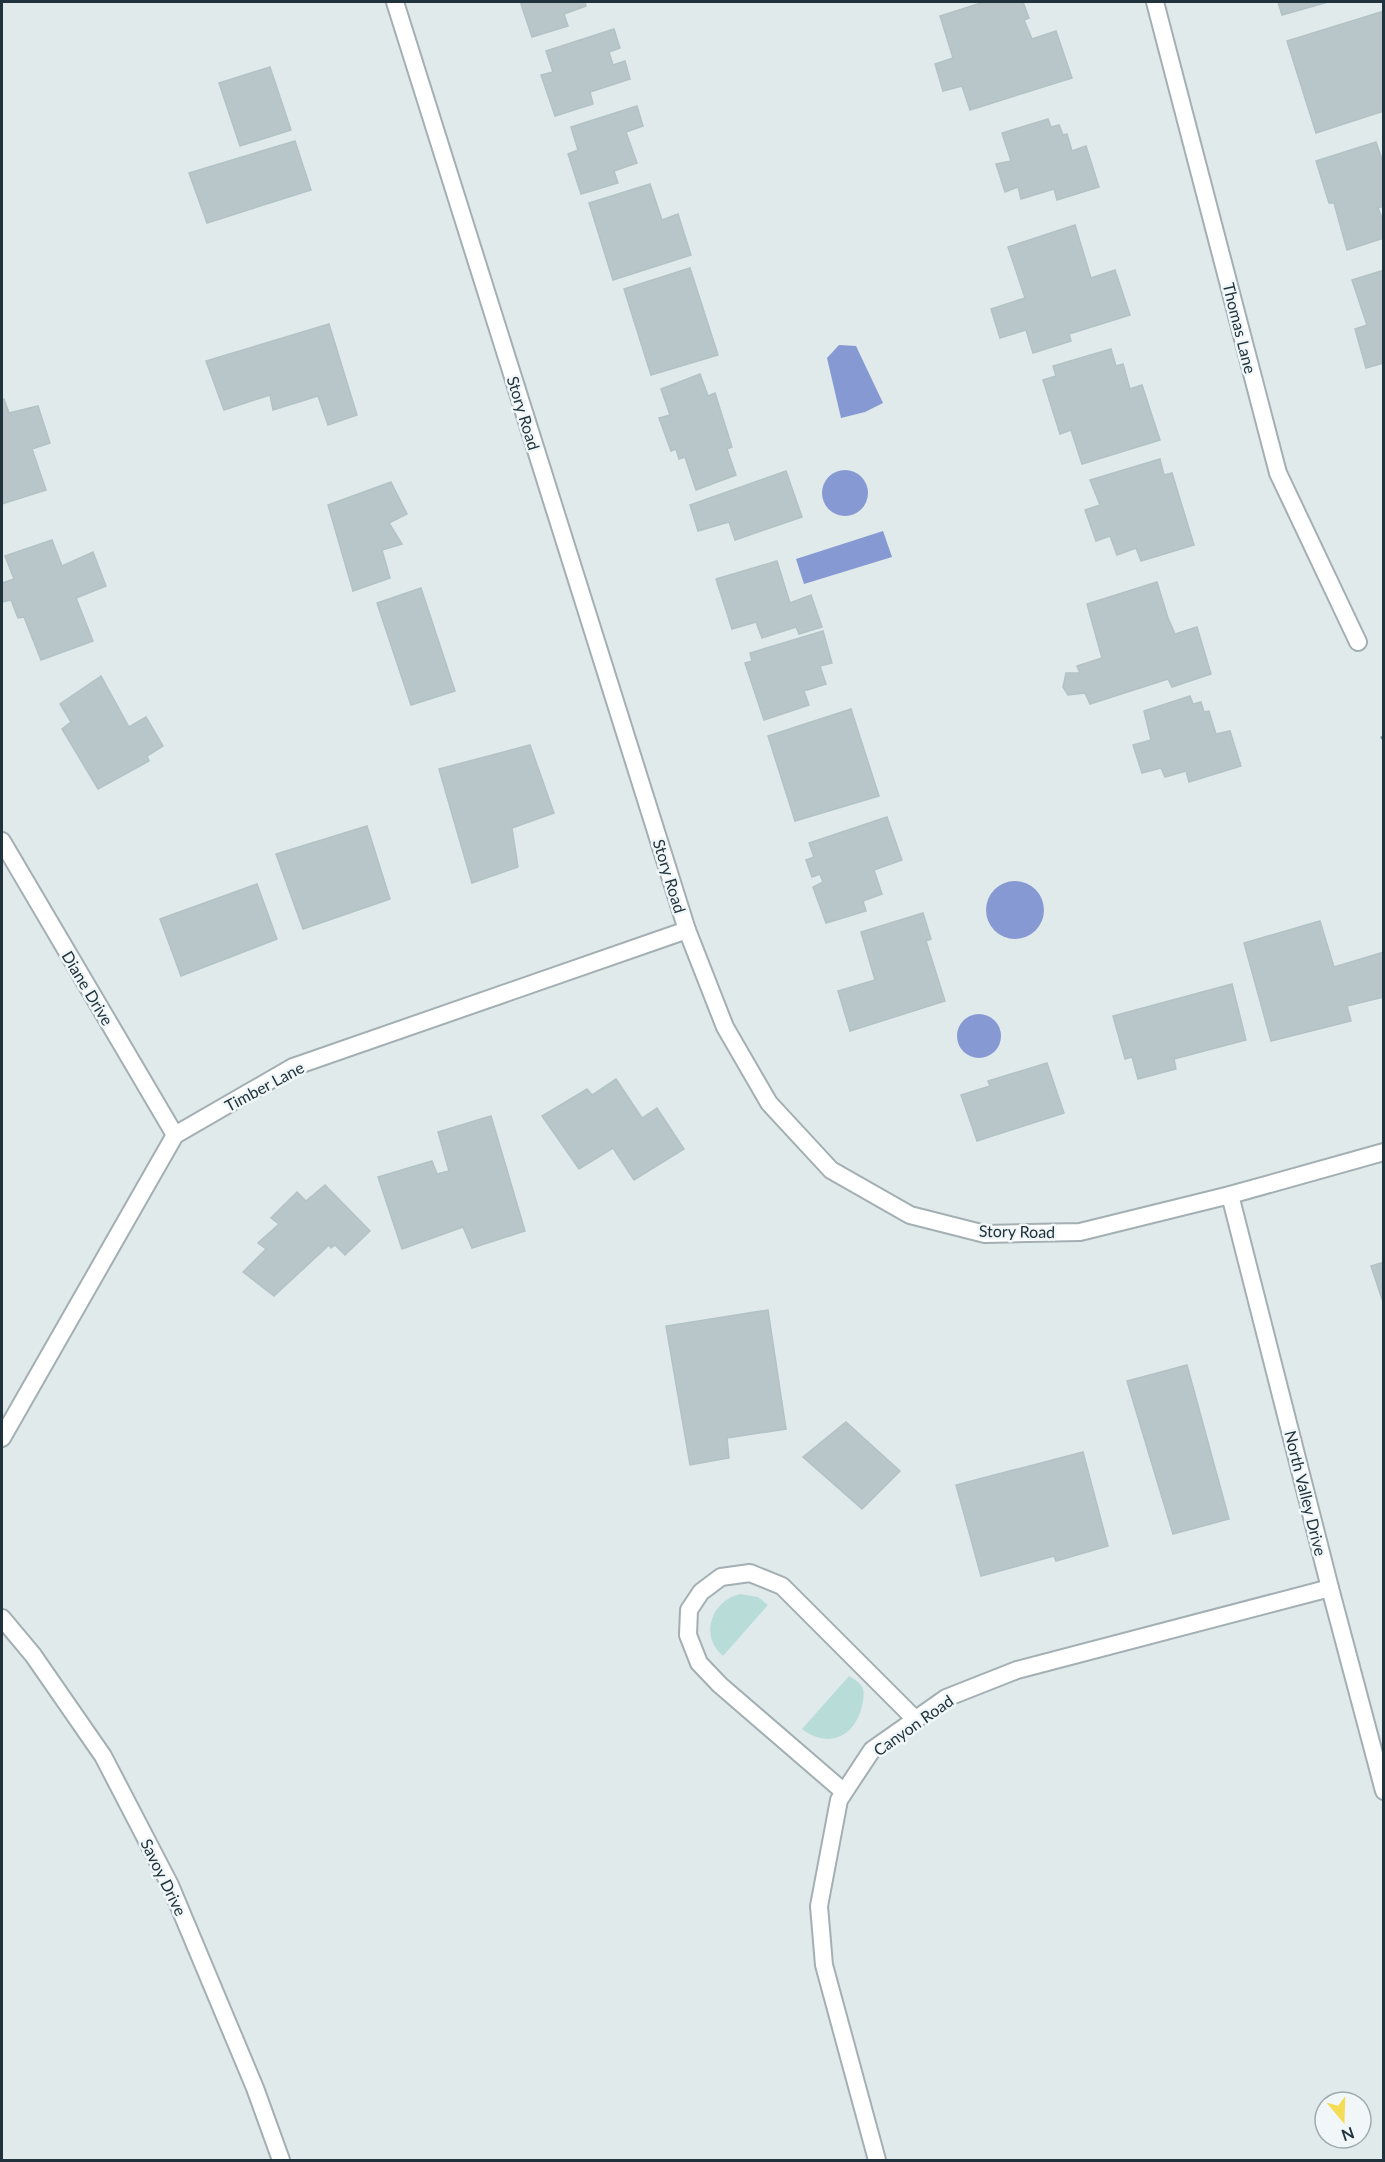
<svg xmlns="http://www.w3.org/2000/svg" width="1385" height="2162" viewBox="0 0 1385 2162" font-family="Lato,sans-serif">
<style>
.green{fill:#b8ddd8}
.water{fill:#8699d2}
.building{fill:#b8c6c9;stroke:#b2c2c5;stroke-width:1.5}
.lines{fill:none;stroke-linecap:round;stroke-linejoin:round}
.minor-casing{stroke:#a3afb3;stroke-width:20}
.tertiary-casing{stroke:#a3afb3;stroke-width:20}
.path{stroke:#80a2b0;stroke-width:4;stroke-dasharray:3 4.5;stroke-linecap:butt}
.minor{stroke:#fff;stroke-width:16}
.tertiary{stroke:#fff;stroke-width:16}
.labels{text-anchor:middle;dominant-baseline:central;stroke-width:5;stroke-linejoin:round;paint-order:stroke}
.street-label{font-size:16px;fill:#20333c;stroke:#f1f7f8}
</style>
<rect width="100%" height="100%" fill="#e0eaeb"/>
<g class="green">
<path d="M740 1594 758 1597 768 1605 723 1656C699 1636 711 1601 740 1594Z"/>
<path d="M849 1676C854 1679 861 1683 863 1689 865 1697 862 1706 860 1713 850 1740 825 1747 802 1729Z"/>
</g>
<g class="water">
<path d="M839 345 856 346 883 403 865 412 841 418 827 358Z"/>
<circle cx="845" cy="493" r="23"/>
<path d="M883 531 892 557 804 584 796 559Z"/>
<circle cx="1015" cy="910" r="29"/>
<circle cx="979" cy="1036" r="22"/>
</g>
<g class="building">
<path d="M523 2H585L586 6 564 14 568 26 532 37 521 4Z"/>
<path d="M984 2H1023L1029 18 1024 20 1032 39 1056 31 1072 78 970 110 962 86 943 91 935 64 953 58 940 16Z"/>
<path d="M1278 2H1328L1282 15Z"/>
<path d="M1384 11V111L1316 133 1287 41Z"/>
<path d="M614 29 620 48 609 52 613 65 625 61 630 79 590 92 593 104 555 116 541 75 553 72 546 51Z"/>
<path d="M270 67 291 130 240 146 219 83Z"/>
<path d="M637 106 643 126 626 132 637 163 614 171 618 183 581 194 568 154 578 150 571 127Z"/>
<path d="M1048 119 1051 127 1059 125 1063 135 1067 134 1072 151 1086 146 1099 187 1057 200 1054 189 1021 199 1018 187 1005 192 996 164 1011 161 1002 133Z"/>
<path d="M295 141 311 190 207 223 189 173Z"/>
<path d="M1376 142 1384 165V206L1378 208 1384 223V238L1347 250 1334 203H1329L1316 161Z"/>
<path d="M650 184 662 220 678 214 691 255 613 280 589 203Z"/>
<path d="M1075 225 1091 278 1115 270 1130 315 1069 334 1071 341 1033 353 1026 330 1000 338 991 309 1025 298 1008 247Z"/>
<path d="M690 268 718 355 651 375 624 289Z"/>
<path d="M1384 270V363L1366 368 1355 329 1367 325 1352 280Z"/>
<path d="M329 324 357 415 328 425 318 396 273 410 270 395 224 410 206 361Z"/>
<path d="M1111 349 1116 366 1123 364 1130 389 1142 385 1160 440 1082 464 1071 430 1060 434 1043 380 1056 376 1053 366Z"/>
<path d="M700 374 708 396 715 393 732 447 727 449 736 475 696 490 685 457 679 459 676 449 671 451 659 418 670 415 661 389Z"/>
<path d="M4 399 9 413 38 406 50 443 32 449 46 490 2 504V400Z"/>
<path d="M1160 459 1164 475 1172 473 1194 545 1141 561 1136 548 1117 555 1110 536 1096 541 1085 510 1100 505 1090 480Z"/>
<path d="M786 471 802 517 735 540 729 522 698 531 690 505Z"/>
<path d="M391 482 407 514 389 523 402 544 382 550 390 578 353 591 328 505Z"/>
<path d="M52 540 62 566 93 552 106 586 76 598 93 641 41 660 24 617 18 618 11 600 2 602V583L14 579 5 556Z"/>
<path d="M777 561 790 603 811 595 822 627 799 634 796 627 762 638 756 622 732 629 716 579Z"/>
<path d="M1157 582 1168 618 1175 634 1197 627 1211 674 1172 687 1168 679 1090 704 1085 693 1068 695 1063 687 1066 673H1080L1077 666 1102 658 1087 604Z"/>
<path d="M421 588 455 691 411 705 377 603Z"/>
<path d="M823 631 832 663 820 666 826 684 804 691 809 705 764 720 745 663 752 661 750 653Z"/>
<path d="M101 676 129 727 146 717 163 746 147 756 149 761 98 789 62 729 71 722 60 704Z"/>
<path d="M1190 696 1193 704 1201 702 1204 712 1209 711 1216 734 1230 731 1241 766 1189 782 1186 771 1165 777 1161 768 1142 773 1133 745 1151 740 1144 711Z"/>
<path d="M851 709 879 796 795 821 768 736Z"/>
<path d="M530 745 554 813 512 828 518 867 472 883 439 769Z"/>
<path d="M887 817 902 860 874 870 882 894 863 901 866 911 826 923 813 887 823 882 820 874 812 877 806 860 814 857 809 843Z"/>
<path d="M367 826 390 899 303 929 276 854Z"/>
<path d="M257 884 277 939 181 976 160 919Z"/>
<path d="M923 913 931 939 926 941 945 1001 850 1031 838 991 875 980 861 932Z"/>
<path d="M1320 921 1334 967 1384 952V997L1347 1006 1351 1021 1271 1041 1244 943Z"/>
<path d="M1232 984 1246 1040 1174 1059 1176 1069 1138 1079 1132 1057 1125 1059 1113 1016Z"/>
<path d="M1047 1063 1064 1113 977 1141 961 1095 990 1086 988 1081Z"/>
<path d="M616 1079 642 1118 657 1108 684 1149 634 1180 613 1148 579 1169 542 1116 587 1089 592 1095Z"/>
<path d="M491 1116 525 1231 472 1248 463 1227 402 1249 378 1177 432 1161 437 1174 449 1171 438 1132Z"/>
<path d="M325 1185 370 1231 345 1255 335 1245 331 1248 329 1245 274 1296 243 1272 266 1249 258 1243 279 1224 271 1218 297 1192 306 1201Z"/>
<path d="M1384 1262V1305L1371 1266Z"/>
<path d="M768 1310 786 1429 727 1438 729 1458 690 1465 666 1326Z"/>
<path d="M1187 1365 1229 1519 1173 1534 1127 1381Z"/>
<path d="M846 1422 900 1471 862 1509 803 1457Z"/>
<path d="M1083 1452 1108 1546 1056 1561 1054 1556 981 1576 956 1485Z"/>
</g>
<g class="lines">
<defs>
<g id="minor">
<path d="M1155 2 1278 473 1358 642"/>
<path d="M2 841 175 1135"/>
<path d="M1230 1195 1330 1588 1384 1791"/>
<path d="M2 1438 175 1135 293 1067 687 930"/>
<path d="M2 1618 33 1655 103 1756 170 1885 255 2088 281 2160"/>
<path d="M844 1792 720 1685 699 1663 688 1635 689 1610 701 1592 721 1577 750 1573 782 1586 916 1720"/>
<path d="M877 2160 824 1965 819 1906 839 1800 872 1750 946 1698 1017 1670 1330 1588"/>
</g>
<path id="tertiary" d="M395 2 687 930 725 1027 769 1103 831 1170 910 1215 985 1234 1080 1232 1230 1195 1384 1152"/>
</defs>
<use href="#minor" class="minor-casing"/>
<use href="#tertiary" class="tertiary-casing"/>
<path class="path" d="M1382 736 1384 741"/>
<use href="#minor" class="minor"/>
<use href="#tertiary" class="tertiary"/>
</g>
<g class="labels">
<g class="street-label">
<text transform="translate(1240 328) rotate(76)">Thomas Lane</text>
<text transform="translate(524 413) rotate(73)">Story Road</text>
<text transform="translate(670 876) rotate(73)">Story Road</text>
<text transform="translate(88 988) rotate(59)">Diane Drive</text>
<text transform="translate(264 1086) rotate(-28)">Timber Lane</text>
<text transform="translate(1017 1231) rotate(1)">Story Road</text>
<text transform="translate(1306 1493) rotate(76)">North Valley Drive</text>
<text transform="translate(913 1725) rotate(-35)">Canyon Road</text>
<text transform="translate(164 1877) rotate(64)">Savoy Drive</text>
</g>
</g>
<rect width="1385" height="2162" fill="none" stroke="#20333c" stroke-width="6"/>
<g transform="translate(1343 2120) rotate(161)"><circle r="28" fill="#f1f7f8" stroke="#9da9ad" stroke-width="1.5"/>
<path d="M0-4.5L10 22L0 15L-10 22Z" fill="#f5dc55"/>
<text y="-9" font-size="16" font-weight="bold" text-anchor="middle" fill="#20333c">N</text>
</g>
</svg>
